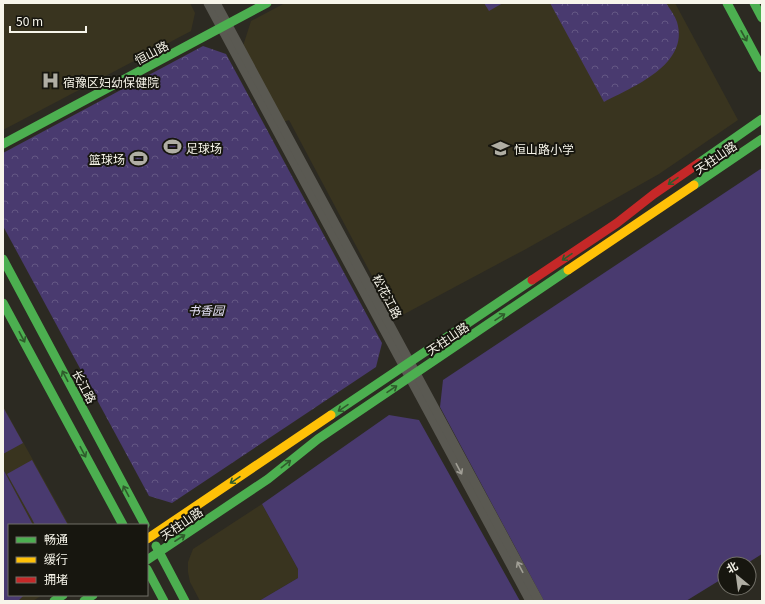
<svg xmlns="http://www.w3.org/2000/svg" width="765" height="604" viewBox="0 0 765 604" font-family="Georgia,'Noto Sans SC',serif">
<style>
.built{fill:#39341f}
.green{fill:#493a6f}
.park{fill:url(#park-crowns)}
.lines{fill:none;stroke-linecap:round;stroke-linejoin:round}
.street{stroke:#5a5952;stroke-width:9}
.fast{stroke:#4caf50;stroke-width:9}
.slow{stroke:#ffc107;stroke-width:9}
.jam{stroke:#c62828;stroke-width:9}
.oneway{stroke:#2f5b2c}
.oneway2{stroke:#a19f96}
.labels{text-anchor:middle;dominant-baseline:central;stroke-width:4;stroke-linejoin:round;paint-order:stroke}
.street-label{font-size:12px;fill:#f7f5ea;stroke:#17160f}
.poi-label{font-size:12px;fill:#f7f5ea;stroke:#17160f;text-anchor:start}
.park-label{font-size:12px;font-style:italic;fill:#e4e0f5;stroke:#17160f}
</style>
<defs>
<pattern id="park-crowns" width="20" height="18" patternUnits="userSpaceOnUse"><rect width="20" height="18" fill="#493a6f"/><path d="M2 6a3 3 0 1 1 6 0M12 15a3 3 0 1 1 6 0" fill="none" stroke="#645784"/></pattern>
</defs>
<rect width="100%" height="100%" fill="#2c2a22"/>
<g class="built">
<path d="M3 3H190L195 13 191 31 3 130Z"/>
<path d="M285 3H675L738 120 659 174 526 249 395 319 289 120 283 122 243 46 251 21Z"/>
<path d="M3 406 69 525H9V595H42L33 601H3Z"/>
<path d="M262 504 298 569V578L259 601H200L190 582 188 572V562L193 549Z"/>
</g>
<g class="green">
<path d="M484 3H503L489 11Z"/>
<path d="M762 168V554L746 564H725V577L686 601H544L440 407 443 380Z"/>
<path d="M3 407 23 443 3 454Z"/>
<path d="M389 415 419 420 520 601H259L298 578V569L262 504Z"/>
<path d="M32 460 68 525H35L32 519 7 474Z"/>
<path d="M3 469 33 525H9V595H24L18 601H3Z"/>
</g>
<g class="park">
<path d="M550 3H666C670 9 675 16 677 22 690 65 632 87 604 102Z"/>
<path d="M203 46 226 54 382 343 376 367 172 503 149 496 3 226V153Z"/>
</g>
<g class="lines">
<g class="street">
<path d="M208 3 530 601"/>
<path d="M216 3 539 601"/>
</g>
<g class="fast">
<path d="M727 3 762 68"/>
<path d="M754 3 762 18"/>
<path d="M3 144 267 3"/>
<path d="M699 163 762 119"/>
<path d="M694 185 762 139"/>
<path d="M3 259 145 525"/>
<path d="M3 303 123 525"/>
<path d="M331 415 532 280"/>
<path d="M156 546 185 601"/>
<path d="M147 560 268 479 318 439 568 270"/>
<path d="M147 569 164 601"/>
<path d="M54 601 63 595"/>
<path d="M84 601 93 595"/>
</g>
<g class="slow">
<path d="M568 270 694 185"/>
<path d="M147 539 331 415"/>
</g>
<path class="jam" d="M532 280 617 223 654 194 699 163"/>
</g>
<defs><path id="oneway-shaft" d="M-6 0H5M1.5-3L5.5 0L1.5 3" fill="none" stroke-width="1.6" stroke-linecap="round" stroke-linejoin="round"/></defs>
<g class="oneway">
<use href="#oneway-shaft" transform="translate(744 36) rotate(61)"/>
<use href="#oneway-shaft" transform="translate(673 181) rotate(145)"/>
<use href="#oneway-shaft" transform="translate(567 257) rotate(146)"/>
<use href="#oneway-shaft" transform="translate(500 317) rotate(-34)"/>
<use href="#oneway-shaft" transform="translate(22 337) rotate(62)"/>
<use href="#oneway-shaft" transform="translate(65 376) rotate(-118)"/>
<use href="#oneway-shaft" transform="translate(392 389) rotate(-34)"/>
<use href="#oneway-shaft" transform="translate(343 408) rotate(146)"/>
<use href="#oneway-shaft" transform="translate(83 452) rotate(62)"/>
<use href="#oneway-shaft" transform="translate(286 464) rotate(-38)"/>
<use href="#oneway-shaft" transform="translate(235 480) rotate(146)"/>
<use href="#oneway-shaft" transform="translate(126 491) rotate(-118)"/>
<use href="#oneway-shaft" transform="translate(180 538) rotate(-33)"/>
</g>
<g class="oneway2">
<use href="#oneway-shaft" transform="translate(459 469) rotate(62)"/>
<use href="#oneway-shaft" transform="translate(520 567) rotate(-118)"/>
</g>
<defs>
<symbol id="hospital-bare" viewBox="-9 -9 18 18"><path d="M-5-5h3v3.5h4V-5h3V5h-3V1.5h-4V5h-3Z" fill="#b0aea4" stroke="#17160f" stroke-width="2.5" paint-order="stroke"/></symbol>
<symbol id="stadium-bare" viewBox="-9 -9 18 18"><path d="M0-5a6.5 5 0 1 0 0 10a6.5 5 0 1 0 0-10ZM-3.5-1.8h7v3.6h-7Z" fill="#b0aea4" stroke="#17160f" stroke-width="2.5" paint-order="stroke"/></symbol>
<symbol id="school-bare" viewBox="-9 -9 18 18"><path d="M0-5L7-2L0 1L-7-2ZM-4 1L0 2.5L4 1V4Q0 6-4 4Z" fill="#b0aea4" stroke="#17160f" stroke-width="2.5" paint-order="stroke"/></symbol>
</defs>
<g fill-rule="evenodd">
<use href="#hospital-bare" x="38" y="68" width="25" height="25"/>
<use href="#stadium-bare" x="160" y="134" width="25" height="25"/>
<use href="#school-bare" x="488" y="136" width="25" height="25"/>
<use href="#stadium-bare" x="126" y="146" width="25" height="25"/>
</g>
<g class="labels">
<g class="street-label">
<text transform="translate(151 52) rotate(-28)">恒山路</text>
<text transform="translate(715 157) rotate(-34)">天柱山路</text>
<text transform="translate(388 296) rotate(62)">松花江路</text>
<text transform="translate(447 338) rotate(-34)">天柱山路</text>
<text transform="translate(85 386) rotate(62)">长江路</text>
<text transform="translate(181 523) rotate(-34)">天柱山路</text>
</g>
<g class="poi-label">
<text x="63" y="81">宿豫区妇幼保健院</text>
<text x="186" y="147">足球场</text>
<text x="514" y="148">恒山路小学</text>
<text x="125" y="158" text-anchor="end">篮球场</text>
</g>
<g class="park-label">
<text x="206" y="309">书香园</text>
</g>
</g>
<rect width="765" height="604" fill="none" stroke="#f7f5ea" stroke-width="8"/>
<rect x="8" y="524" width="140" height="72" fill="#17160f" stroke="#716f67"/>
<rect x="16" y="537" width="20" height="6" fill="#4caf50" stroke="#716f67"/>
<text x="44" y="544" font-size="12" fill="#f7f5ea">畅通</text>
<rect x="16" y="557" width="20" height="6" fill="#ffc107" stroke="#716f67"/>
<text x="44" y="564" font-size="12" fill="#f7f5ea">缓行</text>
<rect x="16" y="577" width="20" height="6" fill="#c62828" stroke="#716f67"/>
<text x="44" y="584" font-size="12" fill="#f7f5ea">拥堵</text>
<g transform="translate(737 576) rotate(331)"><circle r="19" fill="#17160f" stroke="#716f67"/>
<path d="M0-3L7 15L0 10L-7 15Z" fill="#b0aea4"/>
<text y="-6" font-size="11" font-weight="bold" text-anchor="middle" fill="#f7f5ea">北</text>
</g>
<path d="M10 26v6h76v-6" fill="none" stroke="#f7f5ea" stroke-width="2"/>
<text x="16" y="26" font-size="12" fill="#f7f5ea" stroke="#17160f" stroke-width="3" paint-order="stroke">50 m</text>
</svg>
